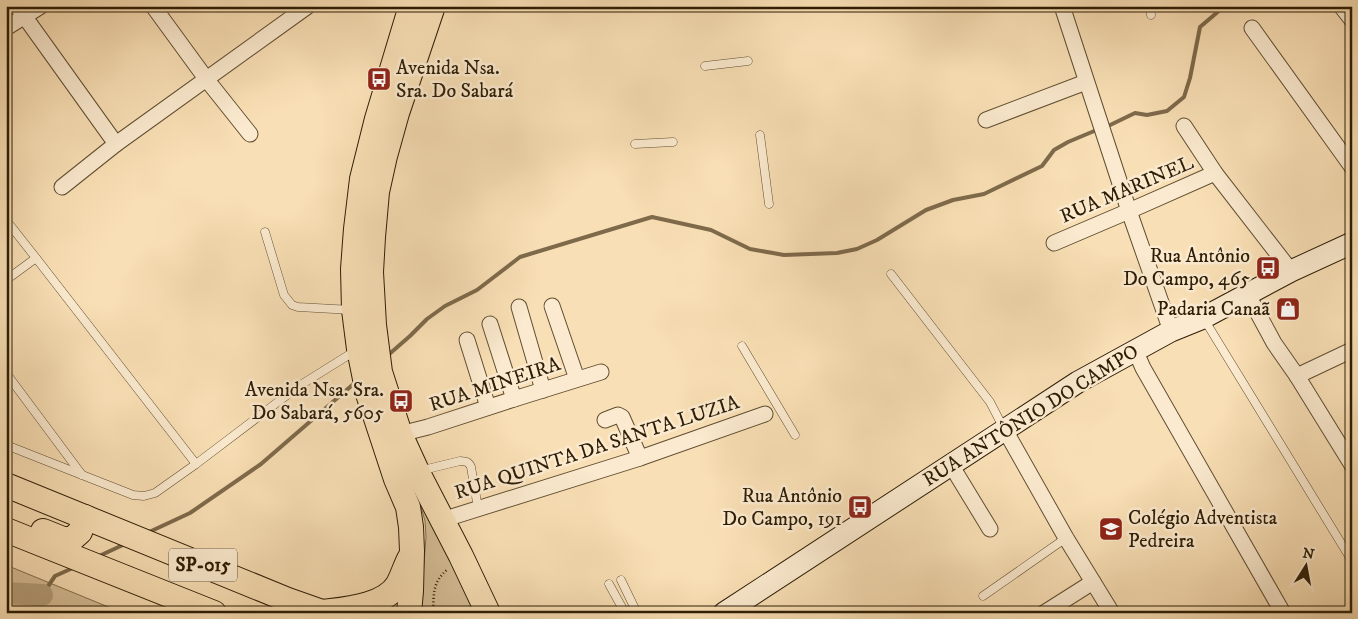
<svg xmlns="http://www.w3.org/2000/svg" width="1358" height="619" viewBox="0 0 1358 619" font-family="'IM FELL DW Pica',serif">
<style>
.green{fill:#d6be97;stroke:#826e4e}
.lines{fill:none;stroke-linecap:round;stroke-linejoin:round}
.stream{stroke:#7e6a4b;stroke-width:4}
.river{stroke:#b49d79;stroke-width:22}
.lane-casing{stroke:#604e31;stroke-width:9}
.street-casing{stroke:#604e31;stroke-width:17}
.secondary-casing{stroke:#2d1d05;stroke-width:23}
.primary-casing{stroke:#2d1d05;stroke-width:26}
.path{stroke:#2d1d05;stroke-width:2.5;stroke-dasharray:1 2.5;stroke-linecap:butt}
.lane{stroke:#fbeacf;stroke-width:8}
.street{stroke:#fbeacf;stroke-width:15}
.secondary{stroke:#fbeacf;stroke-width:21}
.primary{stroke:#f9dfb5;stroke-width:24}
.labels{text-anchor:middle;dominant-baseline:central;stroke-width:5;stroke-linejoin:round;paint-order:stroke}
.shield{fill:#fbeacf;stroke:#6b5a42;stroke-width:1}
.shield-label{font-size:19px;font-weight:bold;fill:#2d1d05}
.poi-label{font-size:20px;fill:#2d1d05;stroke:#fbeacf;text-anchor:end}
.street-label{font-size:20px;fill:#2d1d05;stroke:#fbeacf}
</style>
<rect width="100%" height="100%" fill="#f9dfb5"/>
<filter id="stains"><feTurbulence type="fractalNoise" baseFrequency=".004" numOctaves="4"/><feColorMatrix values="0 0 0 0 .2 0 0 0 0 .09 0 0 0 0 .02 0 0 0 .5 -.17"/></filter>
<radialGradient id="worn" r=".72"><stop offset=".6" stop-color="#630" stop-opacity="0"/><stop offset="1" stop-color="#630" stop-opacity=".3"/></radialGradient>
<g class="green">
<path d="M418 496 478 613H420L426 537 425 521Z"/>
<path d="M6 565 123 613H6Z"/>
</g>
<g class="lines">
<g class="stream">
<path d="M1106 127 1135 113 1147 115 1167 111 1184 97 1190 78 1200 27 1220 10 1234 6"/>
<path d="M387 356 410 336 427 319 445 306 477 290 520 257 652 217 711 230 750 249 784 255 837 253 857 249 877 240 926 210 953 200 984 194 1042 166 1054 150 1068 142 1099 129"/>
<path d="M147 533 190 513 261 464 357 381"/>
<path d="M97 557 125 544"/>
<path d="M42 595 55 576 75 567"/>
</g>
<path class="river" d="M6 593 42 595"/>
<defs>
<g id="lane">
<path d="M1150 6 1151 15"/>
<path d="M705 66 748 61"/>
<path d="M760 135 769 204"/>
<path d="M635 144 673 142"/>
<path d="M6 220 36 258 6 280"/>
<path d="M265 232 284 295 292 305 298 307 352 310"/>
<path d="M36 258 196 464"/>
<path d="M891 274 990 402 1004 429"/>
<path d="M1204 319 1352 561"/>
<path d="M742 346 795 435"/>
<path d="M6 373 82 475"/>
<path d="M6 445 133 495 144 496 155 493 196 464 299 386 355 351"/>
<path d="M419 471 460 461C466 461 469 462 471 467L478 508"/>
<path d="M621 580 637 613"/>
<path d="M609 584 625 613"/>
<path d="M983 596 1066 538"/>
</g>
<g id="street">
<path d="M17 6 116 144"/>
<path d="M153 6 207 80 250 134"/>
<path d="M1062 6 1129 211 1171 331"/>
<path d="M1341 6 1352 20"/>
<path d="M6 28 41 6"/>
<path d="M1252 28 1352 167"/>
<path d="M986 120 1086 82"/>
<path d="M1184 126 1215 173 1291 271"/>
<path d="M62 187 116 144 308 6"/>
<path d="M1054 243 1129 211 1215 173"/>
<path d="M1248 295 1274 343 1297 376 1352 465"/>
<path d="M552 306 577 379"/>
<path d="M519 307 543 390"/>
<path d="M490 324 514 399"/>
<path d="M467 340 488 407"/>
<path d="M1135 350 1143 368 1283 613"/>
<path d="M1297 376 1352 350"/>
<path d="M605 420 618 415 622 417 640 458"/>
<path d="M1005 430 1066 538 1112 613"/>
<path d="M400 434 428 427 514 399 601 372"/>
<path d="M951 465 990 529"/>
<path d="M442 520 640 458 765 414"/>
<path d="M1044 613 1093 582"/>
</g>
<path id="secondary" d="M724 613 1078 382 1171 331 1203 318 1291 271 1352 243"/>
<g id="primary">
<path d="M433 6 397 113 385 156 377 192 373 237 371 272 374 325 380 372 400 434 417 471 461 556 488 613"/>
<path d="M6 485 288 600 325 613"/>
<path d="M6 530 214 613"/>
<path d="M43 531 63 539H72L80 532 85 517"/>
<path d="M323 612C346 609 385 606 398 584 402 577 405 567 409 559"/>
<path d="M409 613 411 591 412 551 411 527 408 507 396 479 368 394 359 349 354 310 353 269 356 229 362 179 377 119 411 6"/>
</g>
</defs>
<use href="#lane" class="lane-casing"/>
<use href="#street" class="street-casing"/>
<use href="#secondary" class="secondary-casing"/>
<use href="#primary" class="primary-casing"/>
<path class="path" d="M433 613C434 594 432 582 448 569"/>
<use href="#lane" class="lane"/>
<use href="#street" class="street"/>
<use href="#secondary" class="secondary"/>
<use href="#primary" class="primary"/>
</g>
<defs>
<symbol id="bus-square" viewBox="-11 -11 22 22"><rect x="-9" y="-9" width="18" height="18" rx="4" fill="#8f2418" stroke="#fbeacf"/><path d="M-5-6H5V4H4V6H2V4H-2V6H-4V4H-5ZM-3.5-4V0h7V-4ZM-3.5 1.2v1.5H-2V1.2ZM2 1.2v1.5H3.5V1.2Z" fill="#fff"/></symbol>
<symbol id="shop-square" viewBox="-11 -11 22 22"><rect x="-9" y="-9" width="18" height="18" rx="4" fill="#8f2418" stroke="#fbeacf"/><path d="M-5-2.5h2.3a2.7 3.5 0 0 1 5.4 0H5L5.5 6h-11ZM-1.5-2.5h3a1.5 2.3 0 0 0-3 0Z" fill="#fff"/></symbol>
<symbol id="school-square" viewBox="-11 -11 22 22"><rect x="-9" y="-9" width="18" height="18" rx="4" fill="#8f2418" stroke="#fbeacf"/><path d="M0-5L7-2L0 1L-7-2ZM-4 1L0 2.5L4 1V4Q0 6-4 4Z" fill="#fff"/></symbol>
</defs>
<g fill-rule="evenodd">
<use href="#bus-square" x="365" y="65" width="28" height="28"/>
<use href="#bus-square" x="1254" y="254" width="28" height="28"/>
<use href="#shop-square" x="1274" y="295" width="28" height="28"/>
<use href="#bus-square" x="387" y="387" width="28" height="28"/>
<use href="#bus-square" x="846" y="493" width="28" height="28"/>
<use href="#school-square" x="1097" y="515" width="28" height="28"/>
</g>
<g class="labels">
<rect class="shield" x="169" y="548.5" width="68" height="33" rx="4"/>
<g class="shield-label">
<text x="203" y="565">SP-015</text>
</g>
<g class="poi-label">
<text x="396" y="68" text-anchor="start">Avenida Nsa.<tspan x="396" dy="23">Sra. Do Sabará</tspan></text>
<text x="1250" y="256">Rua Antônio<tspan x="1250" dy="23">Do Campo, 465</tspan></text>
<text x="1270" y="309">Padaria Canaã</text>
<text x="384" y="390">Avenida Nsa. Sra.<tspan x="384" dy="23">Do Sabará, 5605</tspan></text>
<text x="842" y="496">Rua Antônio<tspan x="842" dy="23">Do Campo, 191</tspan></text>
<text x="1128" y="518" text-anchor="start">Colégio Adventista<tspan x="1128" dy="23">Pedreira</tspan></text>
</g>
<g class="street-label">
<text transform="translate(1127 190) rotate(-23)">RUA MARINEL</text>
<text transform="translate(495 385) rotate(-18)">RUA MINEIRA</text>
<text transform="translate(1031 416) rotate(-32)">RUA ANTÔNIO DO CAMPO</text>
<text transform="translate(597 448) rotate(-18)">RUA QUINTA DA SANTA LUZIA</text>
</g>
</g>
<rect width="1358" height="619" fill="none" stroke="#f9dfb5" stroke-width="25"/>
<rect x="8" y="8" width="1343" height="604" fill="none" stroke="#2d1d05" stroke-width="2.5"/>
<rect x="12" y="12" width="1333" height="594" fill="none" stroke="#2d1d05"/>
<g transform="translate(1306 566) rotate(11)" stroke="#fbeacf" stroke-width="4" paint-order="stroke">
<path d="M0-4L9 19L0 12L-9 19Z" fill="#2d1d05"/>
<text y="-8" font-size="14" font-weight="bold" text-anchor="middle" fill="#2d1d05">N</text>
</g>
<rect width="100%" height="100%" filter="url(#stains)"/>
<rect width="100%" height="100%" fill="url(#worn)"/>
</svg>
